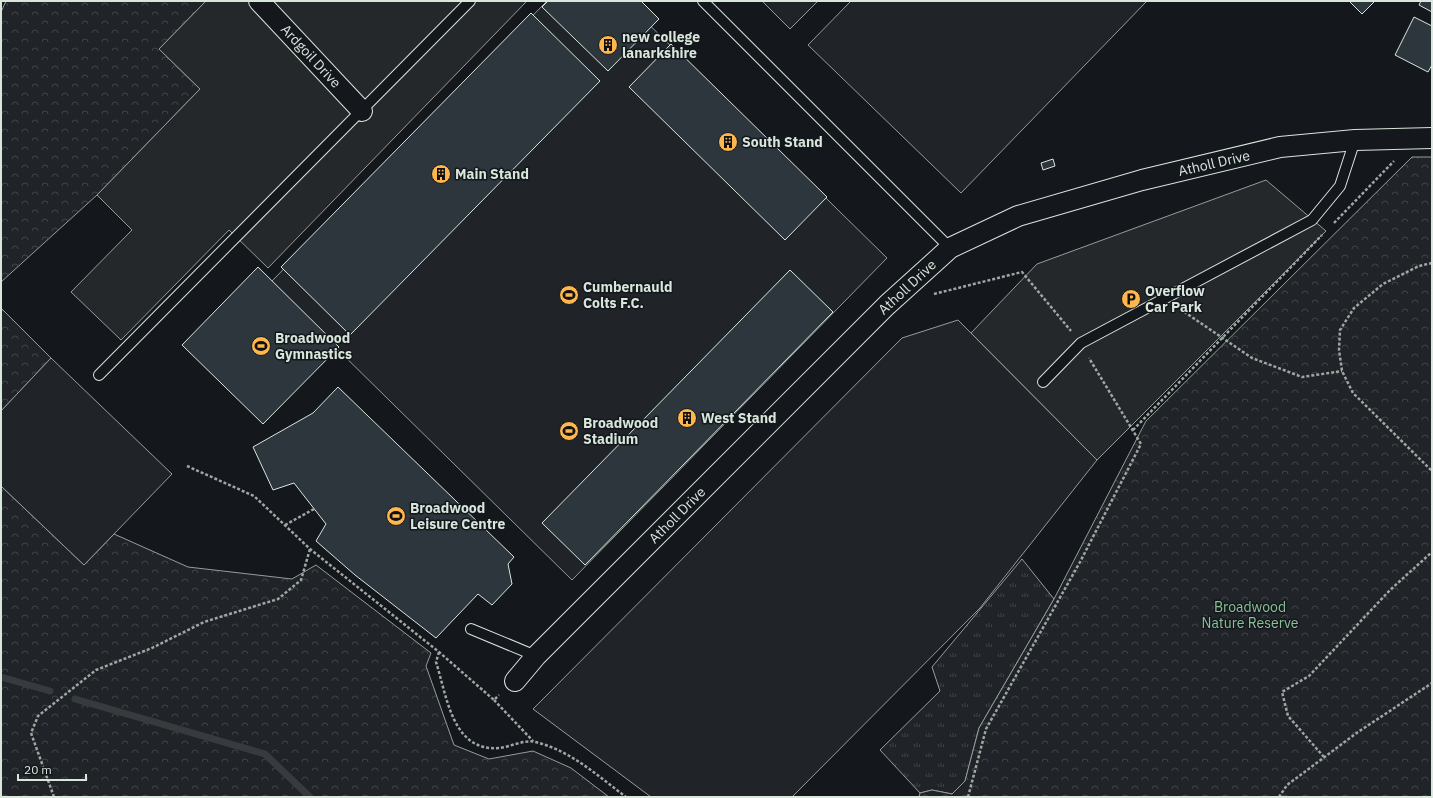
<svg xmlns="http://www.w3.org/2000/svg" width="1433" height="798" viewBox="0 0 1433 798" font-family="'IBM Plex Sans',sans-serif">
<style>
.grass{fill:url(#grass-tufts);stroke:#939e99}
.forest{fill:url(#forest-crowns);stroke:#939e99}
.pitch{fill:#202428;stroke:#939e99}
.parking{fill:#24282b;stroke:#939e99}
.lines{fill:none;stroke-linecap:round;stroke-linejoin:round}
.stream{stroke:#363b3e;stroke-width:7}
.building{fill:#2c363c;stroke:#d8e6dc}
.lane-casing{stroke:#d8e6dc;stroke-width:12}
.street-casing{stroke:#d8e6dc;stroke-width:22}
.path{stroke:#9da8a2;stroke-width:2.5;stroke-dasharray:3 2;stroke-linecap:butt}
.lane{stroke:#14181c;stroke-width:10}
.street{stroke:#14181c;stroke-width:20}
.labels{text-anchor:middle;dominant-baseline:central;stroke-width:3;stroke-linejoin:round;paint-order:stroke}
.poi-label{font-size:14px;font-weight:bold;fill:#d8e6dc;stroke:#14181c;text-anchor:start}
.street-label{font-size:14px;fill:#d8e6dc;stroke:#14181c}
.park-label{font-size:14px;fill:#8ac095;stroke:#14181c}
</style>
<defs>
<pattern id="grass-tufts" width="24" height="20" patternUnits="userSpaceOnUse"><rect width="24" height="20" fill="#202428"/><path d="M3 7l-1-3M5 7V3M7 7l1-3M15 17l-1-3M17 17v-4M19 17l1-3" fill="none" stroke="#404447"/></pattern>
<pattern id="forest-crowns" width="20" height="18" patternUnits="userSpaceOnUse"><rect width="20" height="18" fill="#202428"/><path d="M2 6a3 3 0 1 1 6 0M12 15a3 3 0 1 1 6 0" fill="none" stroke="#404447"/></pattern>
</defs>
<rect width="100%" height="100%" fill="#14181c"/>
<path class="grass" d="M1022 559 1054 599 979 728 965 781 952 794 932 790 920 793 880 750 940 691 932 667Z"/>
<g class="forest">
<path d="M6 1H206L159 49 200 89 97 195 1 282V12Z"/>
<path d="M1412 157H1432V797H919L920 793 932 790 952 794 965 781 979 728 1054 599 1146 421Z"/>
<path d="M1 308 51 358 1 411Z"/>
<path d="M1 486 84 565 114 534 188 567 292 579 316 565 431 653 426 666 454 745 489 759 533 751 571 768 609 797H1Z"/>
</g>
<g class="pitch">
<path d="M547 1H625L887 258 572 580 270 283Z"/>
<path d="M762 1H818L790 29Z"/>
<path d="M851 1H1147L961 193 808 45Z"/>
<path d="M958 320 1097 460 980 608 792 797H651L533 709 902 338Z"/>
<path d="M51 358 172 474 84 565 1 486V411Z"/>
</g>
<g class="parking">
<path d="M206 1H527L268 268 229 230 121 340 71 292 132 230 97 195 200 89 159 49Z"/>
<path d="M1266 180 1326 231 1097 460 971 333 1037 264Z"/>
</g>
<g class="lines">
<g class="stream">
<path d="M1 677 50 691"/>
<path d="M75 699 265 754 310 797"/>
</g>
</g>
<g class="building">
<path d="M548 1H641L659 19 608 71 542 7Z"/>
<path d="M1349 1H1375L1362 14Z"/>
<path d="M1421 1H1432V12L1419 5Z"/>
<path d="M531 13 600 81 350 335 281 267Z"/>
<path d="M1414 17 1432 26V65L1428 72 1395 55Z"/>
<path d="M671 44 827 197 785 240 629 87Z"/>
<path d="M1053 159 1055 166 1043 170 1041 163Z"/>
<path d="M258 267 339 347 263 424 182 345Z"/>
<path d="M790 270 833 312 585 565 542 523Z"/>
<path d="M338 387 514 557 508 564 512 584 492 605 478 594 436 638 355 575 316 541 326 524 294 483 273 490 253 447 313 413Z"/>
</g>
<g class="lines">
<defs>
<g id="lane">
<path d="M703 1 950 248"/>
<path d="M99 375 470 1"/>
<path d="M1043 382 1081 343 1312 220 1340 186 1355 140"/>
<path d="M471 629 536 656"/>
</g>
<g id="street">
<path d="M259 1 362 111"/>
<path d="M515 681 536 656 887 305 950 248 1018 216 1142 180 1280 147 1355 140 1432 138"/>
</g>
</defs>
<use href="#lane" class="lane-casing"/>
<use href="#street" class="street-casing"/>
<g class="path">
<path d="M1334 223 1394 161"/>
<path d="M1432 263 1419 266 1383 284 1354 308 1340 330 1339 350 1342 371 1353 393 1432 471"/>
<path d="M934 294 1022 272 1071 331"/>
<path d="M1180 309 1252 358 1302 377 1342 371"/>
<path d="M1133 430 1322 235"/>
<path d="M187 466 254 496 310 549 439 652 494 700 499 695"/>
<path d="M285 525 314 509"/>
<path d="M439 652 436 662C447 696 452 752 499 748 510 747 525 739 535 742 570 750 598 776 626 797"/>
<path d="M494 700 533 741"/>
<path d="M1324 757 1288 716 1282 692 1309 676 1390 590 1432 552"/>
<path d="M54 797 31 733 38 716 96 670 152 648 204 622 278 599 301 580 310 549"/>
<path d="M968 797 986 729 1080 562 1141 444 1089 358"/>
<path d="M1279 797 1287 785 1358 732 1432 683"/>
</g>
<use href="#lane" class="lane"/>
<use href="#street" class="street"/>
</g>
<defs>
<symbol id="building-disc" viewBox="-11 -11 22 22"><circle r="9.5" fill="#ffb74d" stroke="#14181c"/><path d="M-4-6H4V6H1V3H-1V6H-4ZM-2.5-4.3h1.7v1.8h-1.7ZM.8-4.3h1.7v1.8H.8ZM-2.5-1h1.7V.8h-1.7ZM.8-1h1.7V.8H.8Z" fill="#111"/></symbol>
<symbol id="stadium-disc" viewBox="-11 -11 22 22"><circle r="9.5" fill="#ffb74d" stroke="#14181c"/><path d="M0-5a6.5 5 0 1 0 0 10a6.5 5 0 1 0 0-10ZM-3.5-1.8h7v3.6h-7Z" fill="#111"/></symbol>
<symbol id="parking-disc" viewBox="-11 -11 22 22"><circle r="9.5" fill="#ffb74d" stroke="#14181c"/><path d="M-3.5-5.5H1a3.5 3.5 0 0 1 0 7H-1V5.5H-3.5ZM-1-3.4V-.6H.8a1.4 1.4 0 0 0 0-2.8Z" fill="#111"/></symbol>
</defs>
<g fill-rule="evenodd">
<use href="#building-disc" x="597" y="34" width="22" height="22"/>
<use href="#building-disc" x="717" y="131" width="22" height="22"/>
<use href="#building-disc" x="430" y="163" width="22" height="22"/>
<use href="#stadium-disc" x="558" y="284" width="22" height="22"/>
<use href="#parking-disc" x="1120" y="288" width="22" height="22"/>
<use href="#stadium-disc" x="250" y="335" width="22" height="22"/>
<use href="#building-disc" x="676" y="407" width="22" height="22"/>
<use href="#stadium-disc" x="558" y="420" width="22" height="22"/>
<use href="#stadium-disc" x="385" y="505" width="22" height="22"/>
</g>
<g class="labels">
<g class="poi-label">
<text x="622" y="37">new college<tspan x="622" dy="16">lanarkshire</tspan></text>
<text x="742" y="142">South Stand</text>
<text x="455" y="174">Main Stand</text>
<text x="583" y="287">Cumbernauld<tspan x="583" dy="16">Colts F.C.</tspan></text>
<text x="1145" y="291">Overflow<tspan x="1145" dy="16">Car Park</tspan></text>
<text x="275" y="338">Broadwood<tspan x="275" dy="16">Gymnastics</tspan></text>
<text x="701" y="418">West Stand</text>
<text x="583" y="423">Broadwood<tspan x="583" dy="16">Stadium</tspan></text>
<text x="410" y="508">Broadwood<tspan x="410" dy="16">Leisure Centre</tspan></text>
</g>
<g class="street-label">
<text transform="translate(311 56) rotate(47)">Ardgoil Drive</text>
<text transform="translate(1214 163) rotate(-13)">Atholl Drive</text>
<text transform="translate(907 287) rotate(-43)">Atholl Drive</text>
<text transform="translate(677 515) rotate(-45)">Atholl Drive</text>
</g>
<g class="park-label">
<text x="1250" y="607">Broadwood<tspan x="1250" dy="16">Nature Reserve</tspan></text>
</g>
</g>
<rect width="1433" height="798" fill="none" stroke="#d8e6dc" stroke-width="4"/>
<path d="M18 774v6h68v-6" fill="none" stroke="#d8e6dc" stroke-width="2"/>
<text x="24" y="774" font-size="12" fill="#d8e6dc" stroke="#14181c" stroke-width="3" paint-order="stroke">20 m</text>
</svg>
